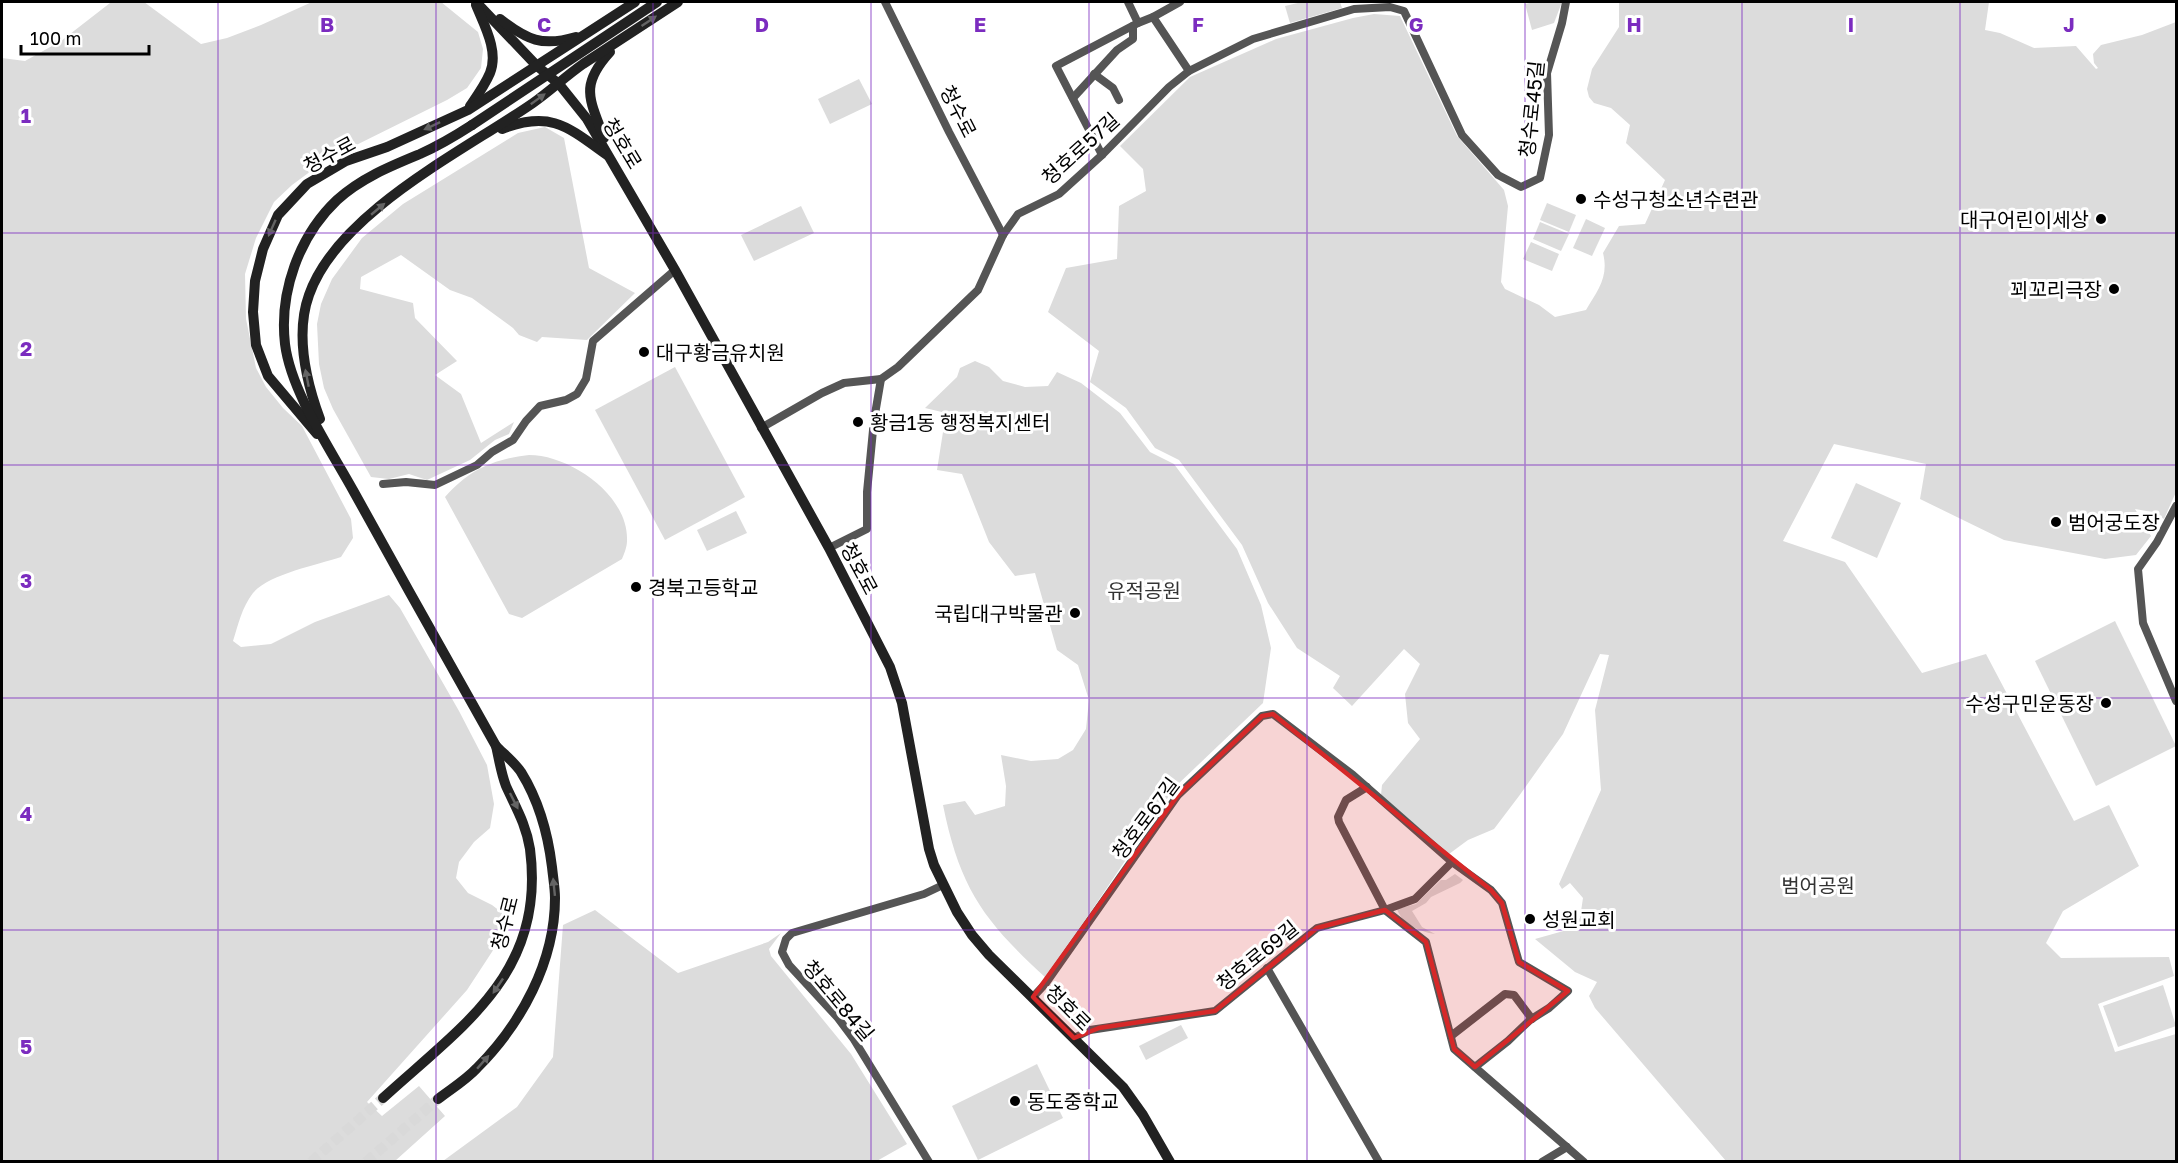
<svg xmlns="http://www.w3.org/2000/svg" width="2178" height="1163" viewBox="0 0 2178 1163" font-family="'Golos Text','Noto Sans KR',sans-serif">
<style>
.green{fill:#dcdcdc}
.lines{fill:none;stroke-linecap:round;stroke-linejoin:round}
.secondary-tunnel{stroke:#d9d9d9;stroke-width:10;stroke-dasharray:10 5;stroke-linecap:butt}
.street{stroke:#555;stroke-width:8}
.secondary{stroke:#222;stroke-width:10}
.secondary-bridge{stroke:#222;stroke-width:10}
.oneway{fill:#646464}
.marked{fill:#d62828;fill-opacity:0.2;stroke:#d62828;stroke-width:4.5;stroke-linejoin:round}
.grid{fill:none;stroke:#7b2cbf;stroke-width:1.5;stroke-opacity:0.55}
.poi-dot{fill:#000;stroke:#fff;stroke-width:2}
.labels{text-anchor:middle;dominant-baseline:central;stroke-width:6;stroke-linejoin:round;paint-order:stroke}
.street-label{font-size:20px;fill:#000;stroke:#fff}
.poi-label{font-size:20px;fill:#000;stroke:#fff;text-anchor:start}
.park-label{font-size:20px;fill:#333;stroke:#fff}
.grid-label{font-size:20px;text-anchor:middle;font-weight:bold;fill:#7b2cbf;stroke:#fff;stroke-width:6;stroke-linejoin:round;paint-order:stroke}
</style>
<rect width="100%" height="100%" fill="#fff"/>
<g class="green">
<path d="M126 2H144L201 44 227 38 261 25 312 2H441L478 32 483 49 481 68 467 88 447 100 326 160 292 185 274 202 256 238 245 274 246 319 256 368 266 387 283 408 302 426 351 519 353 538 341 557C317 565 269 574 253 593 242 607 238 625 233 641L241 647 271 644 315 622 389 595 400 608 459 711 487 765 494 804 490 828 474 842 459 862 456 878 468 893 492 905 505 915V932L467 990 367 1102 382 1116 419 1086 445 1116 395 1161H2V58L25 61 61 41 110 3Z"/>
<path d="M1302 2H1340L1342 8 1290 23 1285 6Z"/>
<path d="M1534 2H1562L1554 23 1532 30 1525 4Z"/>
<path d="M1619 2H1989L1985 30 2000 33 2034 48 2076 46 2096 69 2098 68 2094 63 2093 54 2101 45 2142 35 2176 22V492L2164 519 2152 512 2135 509 2151 536 2136 555 2105 559 2004 540 1920 499 1926 464 1834 444 1783 541 1845 562 1922 673 1986 654 2074 821 2109 805 2139 866 2063 911 2046 943 2061 958 2169 957 2174 976 2098 1004 2115 1052 2176 1034V1161H1726L1595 1008 1589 996 1597 982 1575 972 1535 939 1567 930 1580 918 1583 898 1570 883 1562 889 1559 884 1601 790 1595 710 1609 655 1600 654 1563 734 1519 796 1494 829 1468 840 1449 854 1381 795 1382 785 1420 739 1408 723 1405 694 1420 664 1404 649 1352 706 1333 688 1340 676 1297 648 1268 603 1242 545 1179 460 1155 448 1126 408 1090 382 1099 351 1048 312 1066 268 1117 259 1119 206 1146 191 1143 169 1120 146 1190 77 1276 39 1353 18 1374 14 1400 16 1457 136 1504 190 1508 206 1501 282 1505 289 1539 305 1555 317 1586 310C1598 290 1609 277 1603 253L1619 226 1645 224 1665 180 1626 143 1630 125 1611 108 1594 103 1589 97 1587 89 1592 69 1619 27Z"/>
<path d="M859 79 872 104 830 124 818 99Z"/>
<path d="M545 127 564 138 589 268 635 293 587 340 542 337 537 342 519 335 513 328 472 298 450 290 401 255 361 277 360 289 413 303 415 318 457 361 435 375 461 394 481 443 514 422 509 434 495 440 470 460 427 480 409 474 389 479 371 477 333 409 324 388 319 364 317 324 321 304 332 279 362 238 403 204 518 133Z"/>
<path d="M1547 203 1576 215 1569 232 1540 220Z"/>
<path d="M801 206 814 233 754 261 741 235Z"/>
<path d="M1586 219 1605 228 1592 256 1573 248Z"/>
<path d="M1540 222 1569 234 1561 251 1533 239Z"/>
<path d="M1531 242 1559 254 1552 271 1523 259Z"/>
<path d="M975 361 989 367 1003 381 1025 387 1048 386 1057 372 1081 383 1120 413 1150 452 1174 464 1237 549 1261 605 1271 648 1263 703 1175 787 1046 978C984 921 960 889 943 805L965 801 975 815 1005 806 1006 786 1001 755 1031 761 1058 759 1073 750 1086 729 1089 700 1078 665 1057 650 1035 573 1015 576 989 542 962 474 937 470 946 413 925 408 957 377 960 368Z"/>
<path d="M675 367 745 497 665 540 595 410Z"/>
<path d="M529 455C570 455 629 495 627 541 627 547 624 554 622 559L522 618 509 614 445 497C469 470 493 459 529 455Z"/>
<path d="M1856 483 1901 503 1877 558 1831 538Z"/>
<path d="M736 511 747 533 707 551 697 530Z"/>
<path d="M2115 621 2176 746 2096 786 2035 661Z"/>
<path d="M1455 874 1463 880 1460 883 1431 897 1426 903 1412 911 1422 927 1435 934C1420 932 1402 924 1397 909L1416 904 1441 880H1446Z"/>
<path d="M595 910 678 973 768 942 781 933 769 949 771 956 851 1054 907 1144 875 1162 443 1161 517 1107 553 1057 563 925Z"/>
<path d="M2163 985 2176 1026 2118 1047 2103 1006Z"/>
<path d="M1181 1025 1188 1038 1146 1060 1139 1046Z"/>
<path d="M1037 1064 1063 1118 978 1160 952 1106Z"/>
</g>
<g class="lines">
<g class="secondary-tunnel">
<path d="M311 1162 383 1098"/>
<path d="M366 1162 438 1099"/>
</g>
<g class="street">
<path d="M885 2 949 132 1003 235"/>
<path d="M1128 2 1138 23"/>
<path d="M1153 17 1189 71"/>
<path d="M1094 74 1113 88 1119 100"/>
<path d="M1073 98 1117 50 1133 39V26"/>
<path d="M1102 155 1056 66 1138 23 1153 17 1180 2"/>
<path d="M761 428 822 393 844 383 881 379 898 367 978 290 1003 235 1018 214 1059 194 1102 155 1169 87 1189 71 1253 39 1354 9 1390 7 1404 11 1462 135 1498 175 1521 187 1540 178 1549 135 1547 73 1562 23 1566 2"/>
<path d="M383 484 406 482 435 485 477 465 492 452 513 440 526 421 540 406 566 400 577 394 586 379 593 341 675 270"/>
<path d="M2176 506 2157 542 2138 569 2143 623 2176 701"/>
<path d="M829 548 867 529V492L874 420 881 379"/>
<path d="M1367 787 1346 800 1338 817 1339 822 1385 910 1426 942 1454 1049 1584 1162"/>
<path d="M1267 968 1379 1162"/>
<path d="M1033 997 1046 983 1178 795 1262 716 1273 714 1353 775 1452 862 1491 890 1502 903 1519 962 1568 991 1549 1008 1530 1020 1508 1041 1475 1067"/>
<path d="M1451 1036 1505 994 1514 995 1532 1019"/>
<path d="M1074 1038 1090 1030 1215 1011 1317 928 1385 910 1415 899 1452 862"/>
<path d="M929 1162 853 1038 838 1018 789 965 782 952 786 939 792 933 924 894 943 885"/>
<path d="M1542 1162 1567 1147"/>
</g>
<g class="secondary">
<path d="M476 2 537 66 559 84 587 119 675 270 829 548 890 667 902 703 929 849 934 865 957 912 972 935 989 955 1123 1087 1143 1115 1170 1162"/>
<path d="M500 19C527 40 542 47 576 37"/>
<path d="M470 106C477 96 485 85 490 73 499 51 484 25 476 5"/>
<path d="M502 129C551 110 568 127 607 155"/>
<path d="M604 138C590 99 579 86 610 52"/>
<path d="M320 419C306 381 295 334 309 295 338 212 464 151 533 103 550 91 566 76 583 64 615 43 646 23 678 2"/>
<path d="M317 434 268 376 256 345 253 312 255 281 263 249 278 215 307 184 346 161 387 147 468 110 635 2"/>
<path d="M383 1098C463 1025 546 973 530 849 526 824 516 808 506 786 501 773 499 759 496 746 448 661 401 577 354 492 331 450 291 392 285 344 279 292 299 236 337 200 361 178 391 166 420 154 438 146 455 136 472 125"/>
<path d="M438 1099C451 1089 466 1080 477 1068 521 1024 555 962 555 898 555 888 553 877 552 867 548 834 539 801 521 772 515 763 504 754 496 746"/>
</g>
<path class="secondary-bridge" d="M472 125 657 2"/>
</g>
<defs><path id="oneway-solid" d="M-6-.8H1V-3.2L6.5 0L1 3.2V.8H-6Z" transform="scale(1.5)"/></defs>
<g class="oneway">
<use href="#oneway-solid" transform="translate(649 21) rotate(-34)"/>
<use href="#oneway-solid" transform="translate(538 99) rotate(-36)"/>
<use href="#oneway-solid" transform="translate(432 126) rotate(155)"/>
<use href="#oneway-solid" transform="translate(378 209) rotate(-40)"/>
<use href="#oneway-solid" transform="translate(272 228) rotate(114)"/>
<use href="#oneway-solid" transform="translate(307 378) rotate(-101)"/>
<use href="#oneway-solid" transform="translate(514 801) rotate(63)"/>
<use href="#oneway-solid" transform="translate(554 887) rotate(-96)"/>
<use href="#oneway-solid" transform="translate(498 986) rotate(124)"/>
<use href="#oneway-solid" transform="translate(483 1062) rotate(-49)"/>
</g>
<path class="marked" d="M1273 714 1491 890 1502 903 1519 962 1568 991 1475 1067 1454 1049 1426 942 1385 910 1317 928 1215 1011 1099 1028 1074 1038 1033 997 1178 795 1262 716Z"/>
<path class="grid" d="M218 2V1162M436 2V1162M653 2V1162M871 2V1162M1089 2V1162M1307 2V1162M1525 2V1162M1742 2V1162M1960 2V1162M2 233H2176M2 465H2176M2 698H2176M2 930H2176"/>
<g class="poi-dot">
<circle cx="1581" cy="199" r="6"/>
<circle cx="2101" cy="219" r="6"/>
<circle cx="2114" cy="289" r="6"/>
<circle cx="644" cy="352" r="6"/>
<circle cx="858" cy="422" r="6"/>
<circle cx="2056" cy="522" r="6"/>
<circle cx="636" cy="587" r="6"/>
<circle cx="1075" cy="613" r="6"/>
<circle cx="2106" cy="703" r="6"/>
<circle cx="1530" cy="919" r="6"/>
<circle cx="1015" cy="1101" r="6"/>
</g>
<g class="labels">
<g class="street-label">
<text transform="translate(1531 109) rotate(-84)">청수로45길</text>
<text transform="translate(959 111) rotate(63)">청수로</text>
<text transform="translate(623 143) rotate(59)">청호로</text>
<text transform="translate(1080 148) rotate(-42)">청호로57길</text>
<text transform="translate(329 154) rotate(-28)">청수로</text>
<text transform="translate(860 568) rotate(62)">청호로</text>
<text transform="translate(1145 818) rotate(-53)">청호로67길</text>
<text transform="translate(504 923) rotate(-76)">청수로</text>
<text transform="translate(1257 955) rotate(-39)">청호로69길</text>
<text transform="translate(839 1000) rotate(50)">청호로84길</text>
<text transform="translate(1069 1007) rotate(45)">청호로</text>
</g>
<g class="poi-label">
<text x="1593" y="199">수성구청소년수련관</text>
<text x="2089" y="219" text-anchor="end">대구어린이세상</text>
<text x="2102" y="289" text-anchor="end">꾀꼬리극장</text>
<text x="656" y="352">대구황금유치원</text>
<text x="870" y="422">황금1동 행정복지센터</text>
<text x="2068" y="522">범어궁도장</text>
<text x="648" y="587">경북고등학교</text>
<text x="1063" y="613" text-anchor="end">국립대구박물관</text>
<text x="2094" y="703" text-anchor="end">수성구민운동장</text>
<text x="1542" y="919">성원교회</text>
<text x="1027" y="1101">동도중학교</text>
</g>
<g class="park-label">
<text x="1144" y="590">유적공원</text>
<text x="1818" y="885">범어공원</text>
</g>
</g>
<g class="grid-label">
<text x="327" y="32">B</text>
<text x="544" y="32">C</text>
<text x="762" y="32">D</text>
<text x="980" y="32">E</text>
<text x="1198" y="32">F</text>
<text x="1416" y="32">G</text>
<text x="1634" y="32">H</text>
<text x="1851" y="32">I</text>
<text x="2069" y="32">J</text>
<text x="26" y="123">1</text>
<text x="26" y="356">2</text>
<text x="26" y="588">3</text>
<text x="26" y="821">4</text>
<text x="26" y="1054">5</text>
</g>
<rect width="2178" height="1163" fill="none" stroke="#000000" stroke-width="6"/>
<path d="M21 45v9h128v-9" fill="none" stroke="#000000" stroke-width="3"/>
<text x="30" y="45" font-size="18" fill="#000000" stroke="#ffffff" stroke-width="4.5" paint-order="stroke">100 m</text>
</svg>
